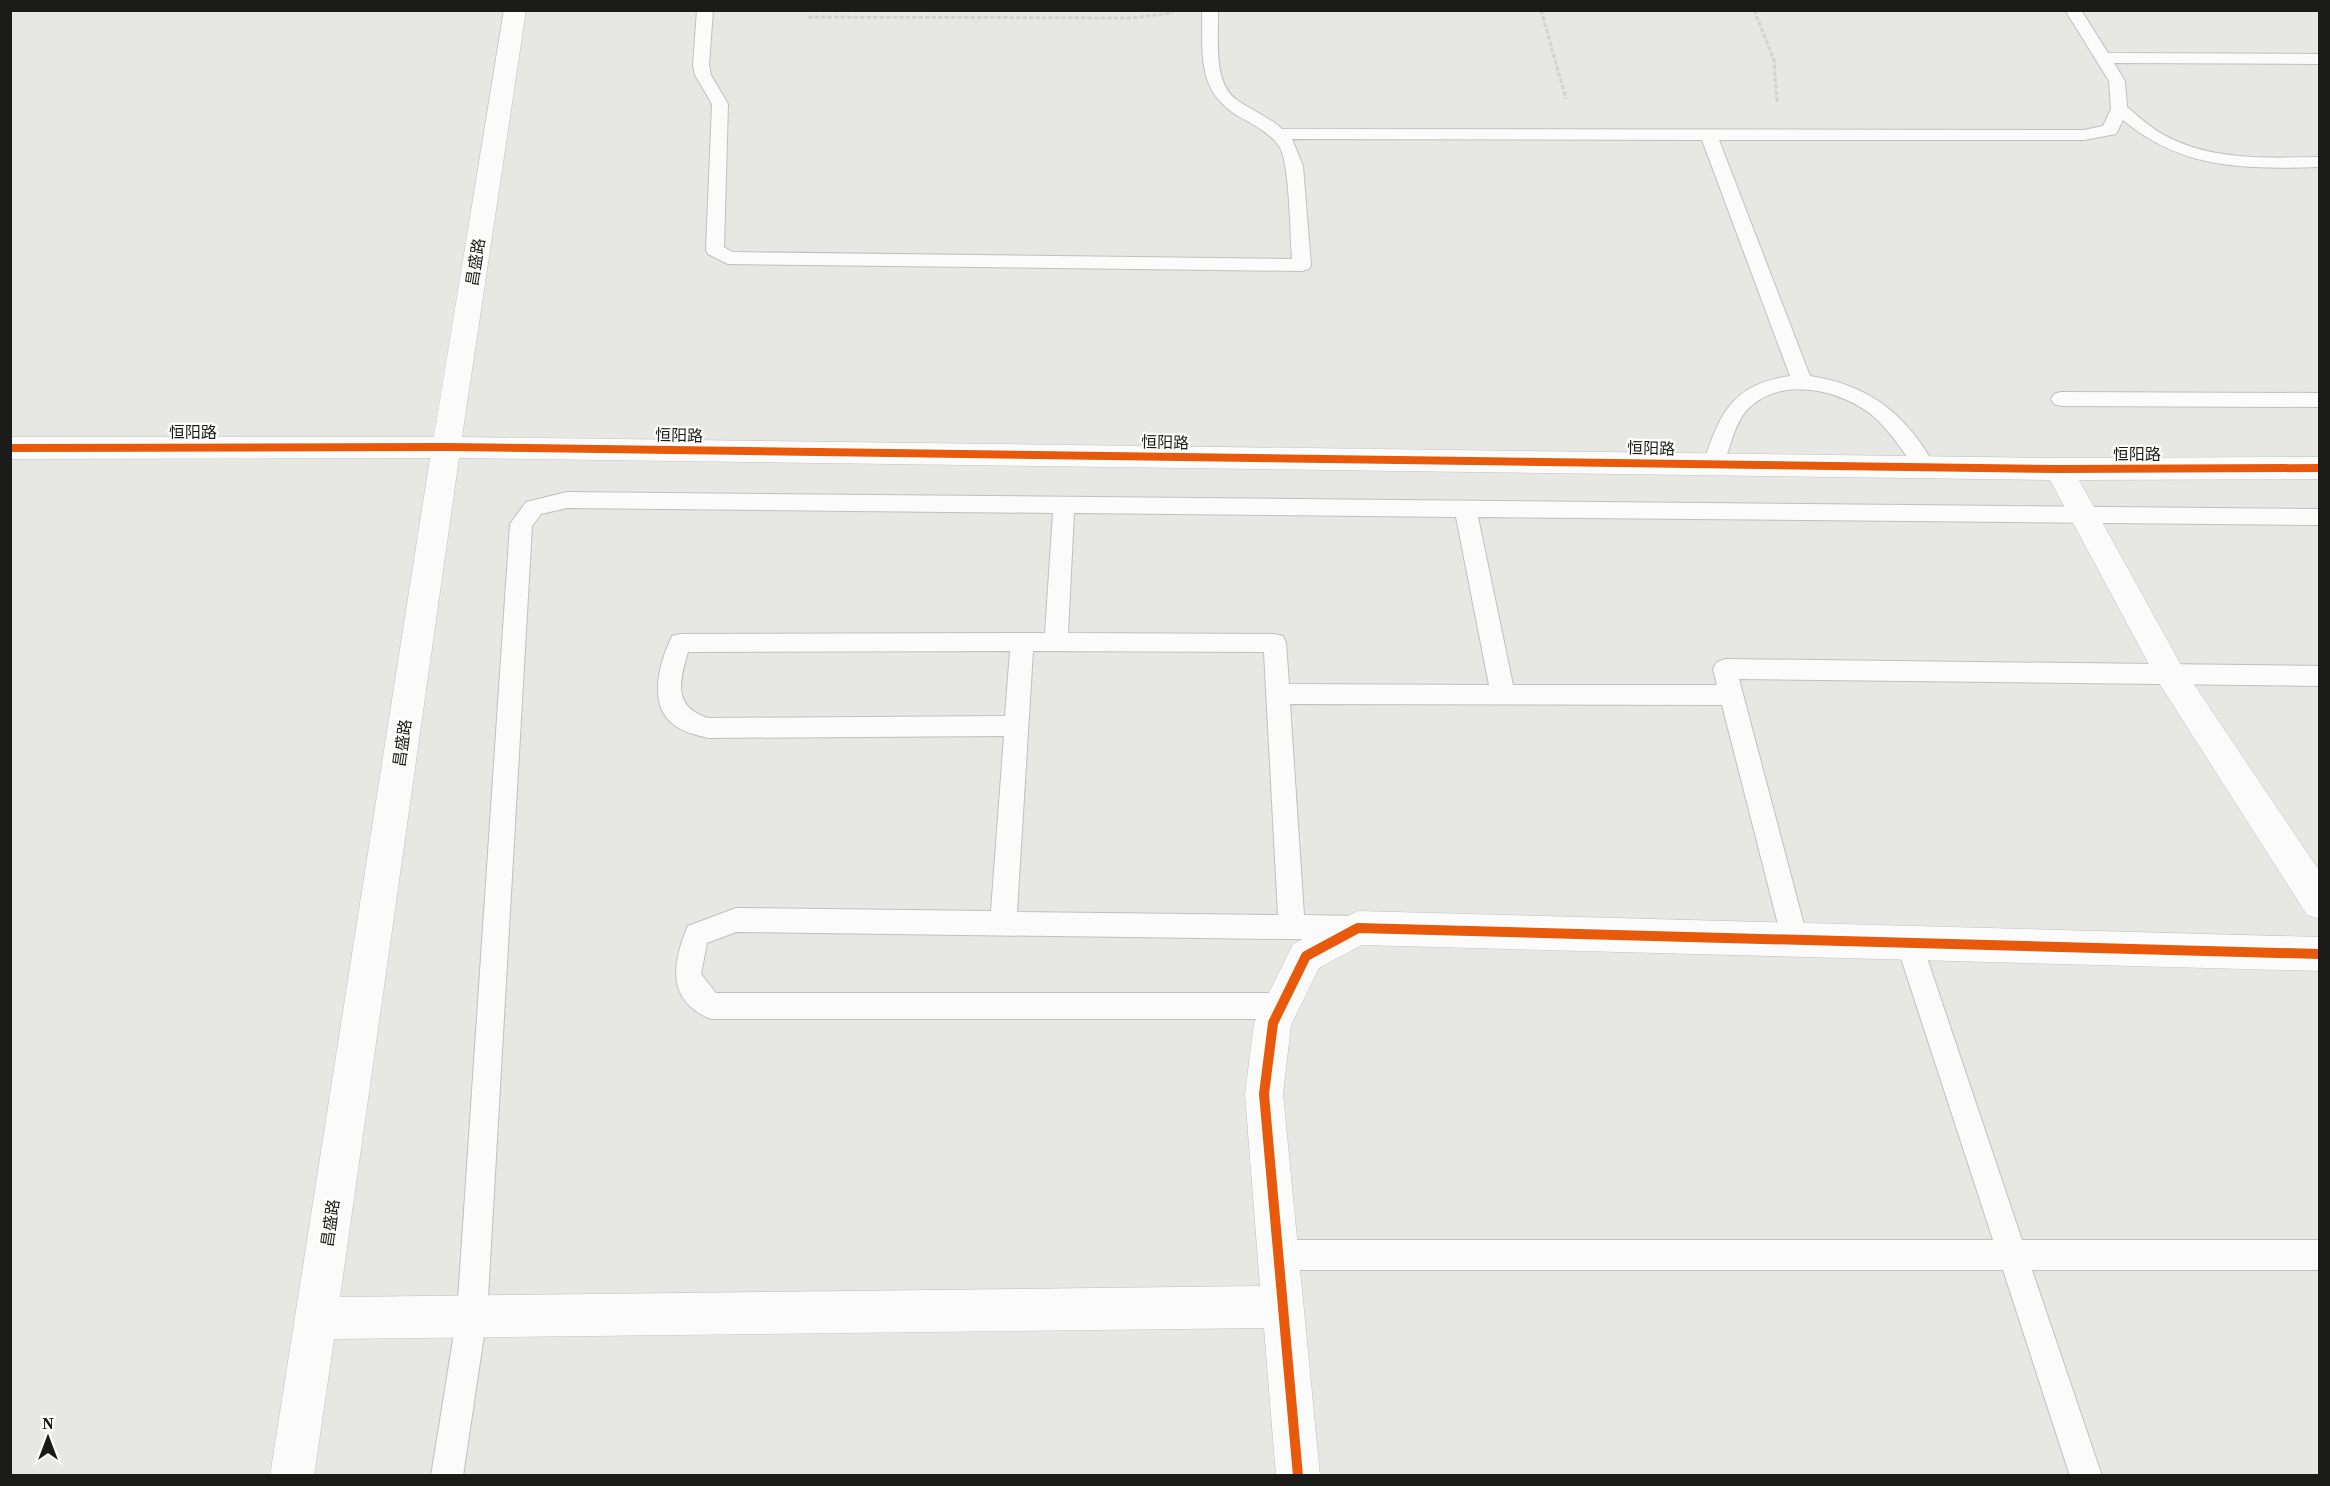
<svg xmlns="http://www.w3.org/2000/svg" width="2330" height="1486" viewBox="0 0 2330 1486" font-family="'Source Serif 4','Noto Sans SC',serif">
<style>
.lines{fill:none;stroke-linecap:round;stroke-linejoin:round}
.lane-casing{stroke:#c0c0be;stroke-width:2}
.street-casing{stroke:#c0c0be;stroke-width:1}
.path{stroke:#d3d3d3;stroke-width:3;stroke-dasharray:4.5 2;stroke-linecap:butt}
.lane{fill:#fbfbfb;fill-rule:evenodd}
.street{fill:#fbfbfb;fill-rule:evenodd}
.cycleway-far1-casing{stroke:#fffffe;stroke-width:12}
.cycleway-casing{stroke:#fffffe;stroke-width:14}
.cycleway-far1{stroke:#e8590c;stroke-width:8}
.cycleway{stroke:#e8590c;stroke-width:10}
.labels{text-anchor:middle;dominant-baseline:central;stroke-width:4.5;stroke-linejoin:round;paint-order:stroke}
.street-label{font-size:16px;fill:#1b1b19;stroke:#fffffe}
</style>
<rect width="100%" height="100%" fill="#e7e7e3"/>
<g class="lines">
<defs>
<g id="lane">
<path d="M697 10H713L709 65 711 75 728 104 724 247 732 252 1292 259C1290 235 1290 162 1279 146 1269 132 1252 124 1238 116 1196 90 1203 54 1202 10H1218C1219 37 1212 83 1237 100 1251 110 1269 117 1282 129L2084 130 2103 126 2111 109 2109 81 2065 10H2081L2108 53 2320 54V64L2114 63 2125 81 2127 107C2139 117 2151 128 2164 135 2211 161 2268 158 2320 157V167C2246 169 2182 170 2123 120L2116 134 2084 140H1719L1810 376C1870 385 1907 415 1936 468L1933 474 1926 476 1919 474C1905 454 1891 432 1873 416 1840 389 1778 375 1746 411 1732 428 1731 451 1720 470L1713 472 1706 470 1703 464C1720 413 1732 384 1790 376L1702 140 1292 139 1303 166 1311 265 1309 269 1302 271 728 264 708 254 706 250 712 104 695 75 693 65Z"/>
<path d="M2061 392 2320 393V407L2061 406 2054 404 2051 399 2054 394Z"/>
<path d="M567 492 2320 509V525L1478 517 1513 685H1717L1713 669 1717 662 1725 659 2320 666V686L1739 679 1808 940 1804 949 1795 952 1786 949 1782 940 1722 705 1290 704 1304 915 1358 916 1367 919 1371 928 1367 937 1358 940 736 932 707 943 701 974 716 993H1282L1292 997 1295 1006 1292 1015 1282 1019H711C666 1001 672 963 688 926L736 908 991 911 1004 736 708 738C697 735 682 732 673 724 647 704 660 661 672 636L680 634 1045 633 1053 513 567 508 541 514 532 526 487 1315 463 1476H431L457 1315 510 524 526 502ZM1074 513 1456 517 1489 685 1289 684 1286 643 1283 636 1275 634 1068 633ZM1010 651 1005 716 708 718C673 707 679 682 688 652ZM1033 651 1264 652 1278 915 1017 912Z"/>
<path d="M1909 931 1918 934 1922 943 2022 1240H2320V1270H2032L2102 1476H2070L2003 1270H1278L1267 1266 1263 1255 1267 1244 1278 1240H1993L1896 943 1900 934Z"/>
</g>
<path id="street" d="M504 10H526L462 437 2059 458 2320 457V479L2079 480 2181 665 2320 872V919L2307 915 2159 683 2050 480 459 458 340 1297 1260 1286 1245 1094 1254 1023 1293 944 1358 911 2320 937V971L1362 945 1319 968 1291 1025 1283 1094 1320 1476H1276L1264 1328 334 1339 314 1476H270L430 458 10 459V437H434Z"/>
</defs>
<use href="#lane" class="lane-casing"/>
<use href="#street" class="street-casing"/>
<g class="path">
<path d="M1541 10 1566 99"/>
<path d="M1754 10 1774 60 1777 102"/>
<path d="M808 17 1130 18 1173 13"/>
</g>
<use href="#lane" class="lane"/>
<use href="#street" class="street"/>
<defs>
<path id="cycleway-far1" d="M10 448 446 447 2059 469 2320 468"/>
<path id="cycleway" d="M1298 1476 1264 1094 1273 1023 1306 956 1358 928 2320 954"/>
</defs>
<use href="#cycleway-far1" class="cycleway-far1-casing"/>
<use href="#cycleway" class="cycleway-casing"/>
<use href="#cycleway-far1" class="cycleway-far1"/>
<use href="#cycleway" class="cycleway"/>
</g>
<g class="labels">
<g class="street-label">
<text transform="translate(475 262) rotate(-81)">昌盛路</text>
<text x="193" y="432">恒阳路</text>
<text transform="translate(679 435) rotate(1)">恒阳路</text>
<text transform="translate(1165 442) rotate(1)">恒阳路</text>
<text transform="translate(1651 448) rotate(1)">恒阳路</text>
<text x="2137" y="454">恒阳路</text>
<text transform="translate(402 743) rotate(-82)">昌盛路</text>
<text transform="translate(330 1223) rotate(-82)">昌盛路</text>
</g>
</g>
<rect width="2330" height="1486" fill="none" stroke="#1b1b19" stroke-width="24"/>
<g transform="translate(48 1438)" stroke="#fffffe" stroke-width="4.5" paint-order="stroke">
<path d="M0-4.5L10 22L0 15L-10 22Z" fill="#1b1b19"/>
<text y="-9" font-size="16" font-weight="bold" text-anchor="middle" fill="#1b1b19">N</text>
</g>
</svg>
